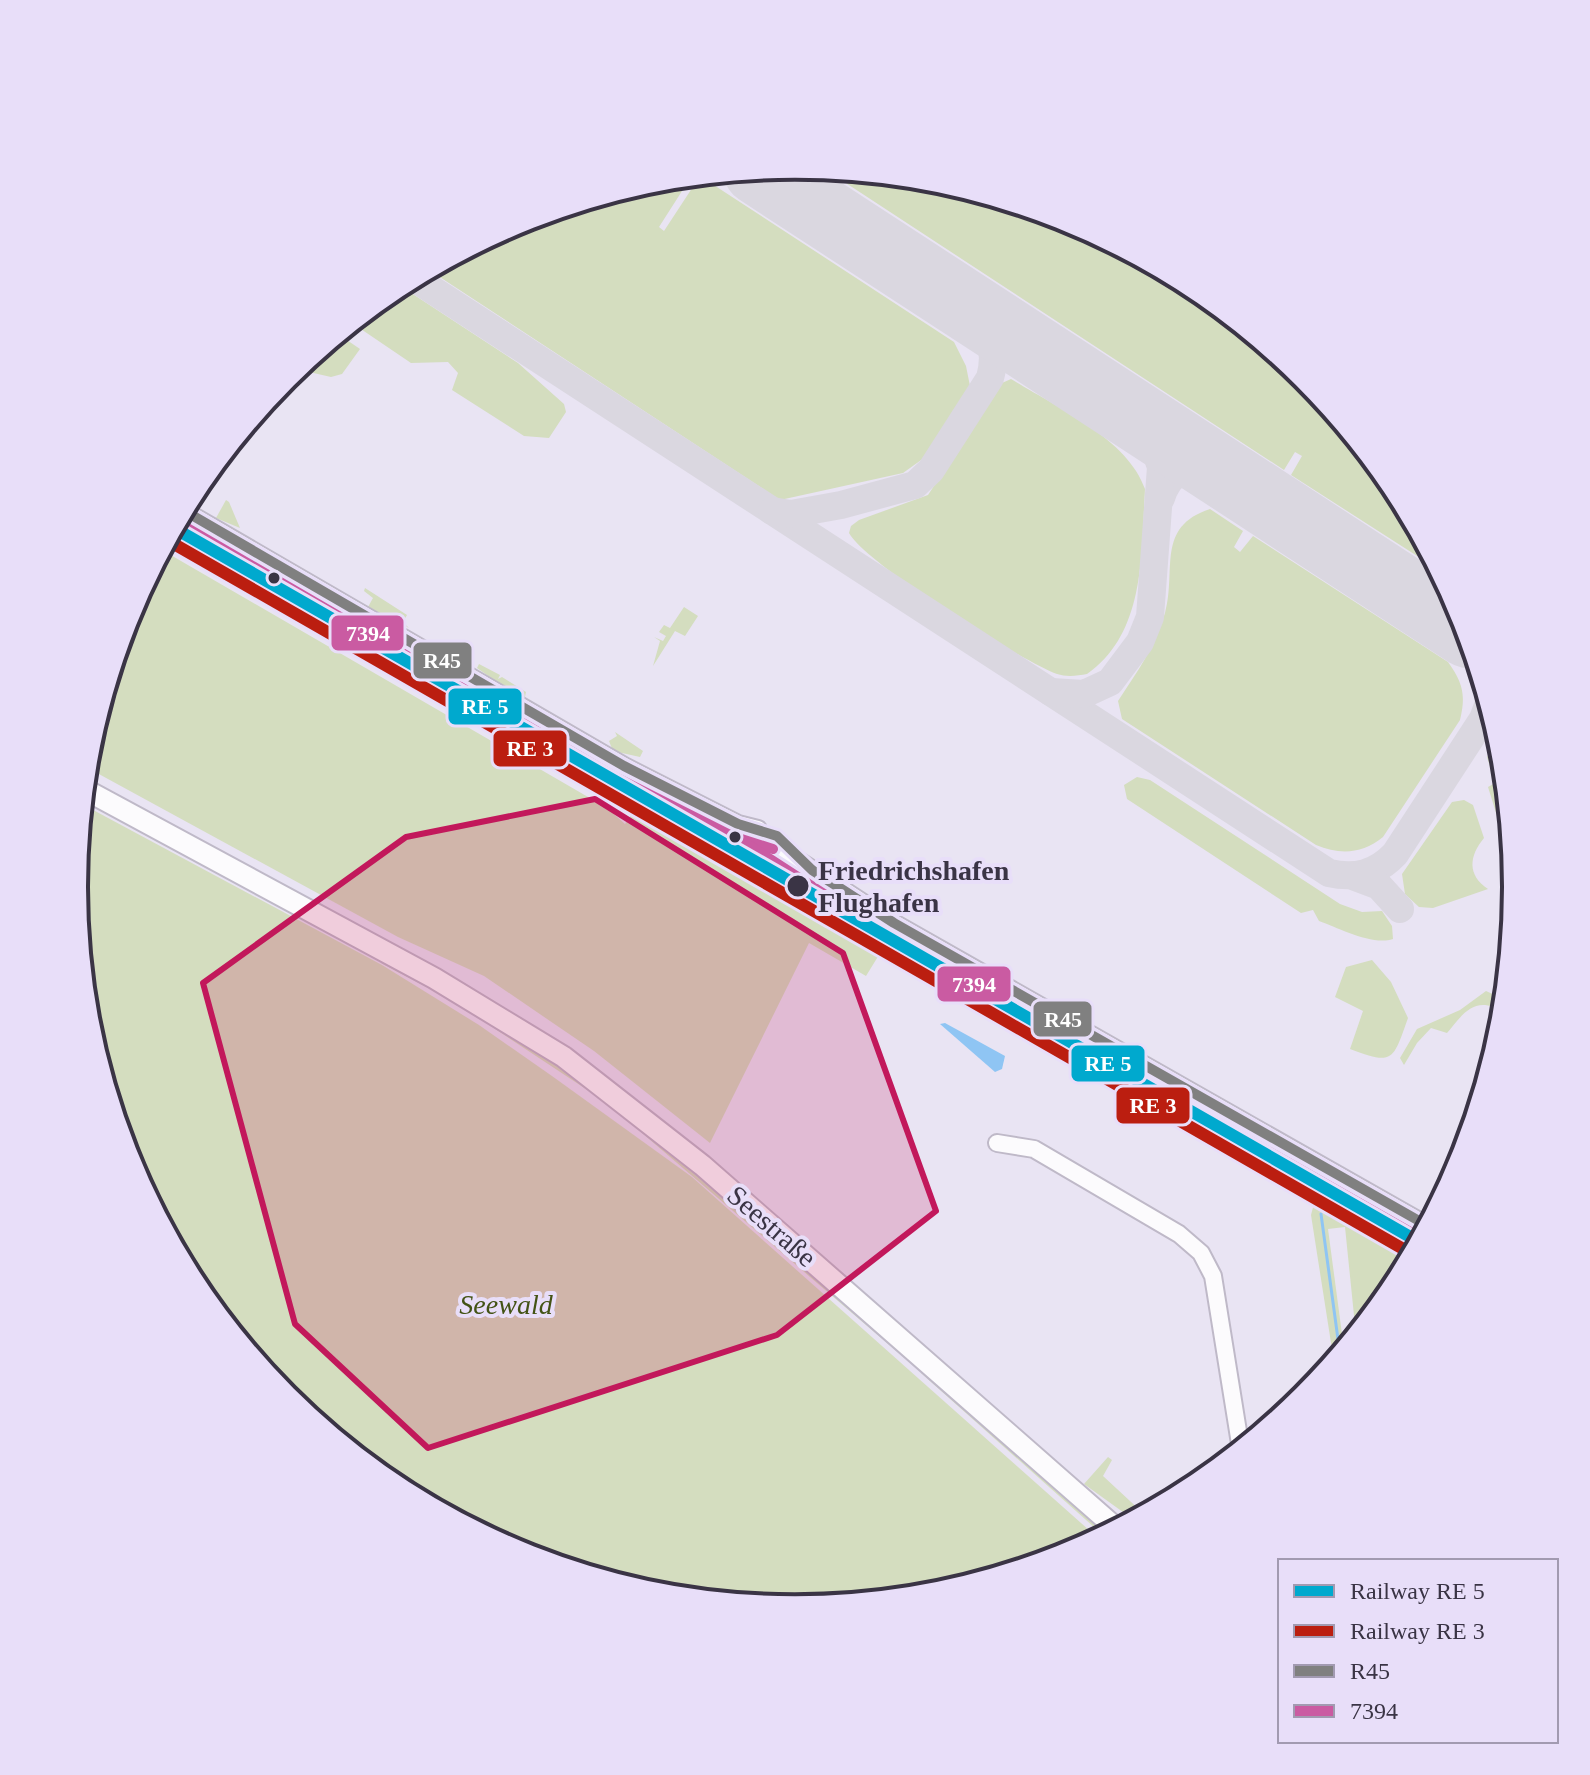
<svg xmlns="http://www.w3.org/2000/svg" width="1590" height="1775" viewBox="0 0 1590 1775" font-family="'Times New Roman',serif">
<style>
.green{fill:#d4ddbf}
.water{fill:#8fc5f3}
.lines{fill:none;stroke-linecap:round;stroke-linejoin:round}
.stream{stroke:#8fc5f3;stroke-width:3}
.taxiway{stroke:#dad7e0;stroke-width:28}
.runway{stroke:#dad7e0;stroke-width:70}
.minor-casing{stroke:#bfb9c8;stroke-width:20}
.major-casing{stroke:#bfb9c8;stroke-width:24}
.minor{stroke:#fcfbfd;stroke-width:16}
.major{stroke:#fcfbfd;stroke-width:20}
.bus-1-casing{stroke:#e8def9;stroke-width:16}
.bus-2-casing{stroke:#e8def9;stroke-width:16}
.bus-1{stroke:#808080;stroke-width:10}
.bus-2{stroke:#ca5ba2;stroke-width:10}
.rail-1-casing{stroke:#e8def9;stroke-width:18}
.rail-2-casing{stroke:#e8def9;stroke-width:18}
.rail-1{stroke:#00a9ce;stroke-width:12}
.rail-2{stroke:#bb1e10;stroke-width:12}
.marked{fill:#c2185b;fill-opacity:0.2;stroke:#c2185b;stroke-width:6;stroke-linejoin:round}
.bus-dot{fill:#3a3445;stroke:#e8def9;stroke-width:3}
.labels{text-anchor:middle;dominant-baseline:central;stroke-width:8;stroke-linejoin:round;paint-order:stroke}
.stop-label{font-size:28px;font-weight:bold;fill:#3a3445;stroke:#e8def9;text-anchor:start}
.street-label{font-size:28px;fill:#3a3445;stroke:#e8def9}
.park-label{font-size:28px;font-style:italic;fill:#435315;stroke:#e8def9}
.rim{fill:none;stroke:#3a3445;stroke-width:4}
.line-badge{stroke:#e8def9;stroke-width:3}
.badge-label{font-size:22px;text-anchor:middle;font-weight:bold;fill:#fff}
</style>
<rect width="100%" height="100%" fill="#e9e4f3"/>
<g class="green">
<path d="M826 170 936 180 1071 222 1196 288 1305 378 1395 487 1439 570 1291 475 1302 456 1295 452 1284 470Z"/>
<path d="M700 176 954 342 966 366 970 386 924 458 903 473 780 500 429 270 520 221 655 180 691 177 659 227 664 231Z"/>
<path d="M399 285 518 363 564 404 566 412 549 438 524 436 452 390 458 373 448 362 411 363 352 323Z"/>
<path d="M338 334 360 349 342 374 331 377 296 369Z"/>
<path d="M1011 379C1056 407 1127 438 1145 489 1141 553 1146 633 1087 674 1077 676 1066 677 1057 674 1021 661 865 563 849 533L851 526 859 520 928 495 1002 383Z"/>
<path d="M226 500 229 502 240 528 216 518Z"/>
<path d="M1210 509 1243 531 1234 547 1240 552 1253 536 1448 662C1463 683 1466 695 1460 720L1383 837C1362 854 1340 855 1316 845L1122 719 1118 701C1137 672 1155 647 1165 613 1177 570 1155 527 1210 509Z"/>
<path d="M162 550 607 808 625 824 636 808 777 890 774 897 826 928 831 921 882 950 866 976 809 943 710 1143 594 1051 484 976 398 937 86 767 88 746 129 611Z"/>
<path d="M365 588 407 615 403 622 409 628 368 607 373 598 364 591Z"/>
<path d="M684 607 698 616 685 636 675 631 653 666 660 641 654 637 663 641 666 636 659 632 664 625 670 628Z"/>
<path d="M479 664 500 675 498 679 502 677 526 692 525 697 521 699 477 668Z"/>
<path d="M615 732 643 751 640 757 613 751 609 741 617 736Z"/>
<path d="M1500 740 1502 747 1511 835 1502 832 1488 787 1495 783 1487 757Z"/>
<path d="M1137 777 1150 780 1340 904 1362 912 1382 911 1392 926 1393 939C1372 946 1339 928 1319 921L1313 910 1301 913 1127 799 1124 785Z"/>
<path d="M1464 800 1473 805 1484 838C1469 856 1467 875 1488 889L1433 908 1419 907 1405 894 1402 874 1452 802Z"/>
<path d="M82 804 382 965 479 1025 552 1076 692 1177 1099 1539 1070 1554 935 1595 795 1608 654 1595 519 1553 394 1487 285 1397 195 1288 129 1163 88 1028 74 887Z"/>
<path d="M1509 955 1503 987 1494 982 1500 970 1497 960Z"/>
<path d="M1372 960 1391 982 1408 1018C1393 1060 1394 1066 1350 1049L1363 1011 1335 997 1346 967Z"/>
<path d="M390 962 511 1030 661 1138 915 1367 607 1103 453 1001 381 963Z"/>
<path d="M1486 991 1497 996 1493 1007C1471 999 1460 1018 1447 1033L1431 1028 1417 1043 1404 1065 1400 1058 1417 1029 1460 1010Z"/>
<path d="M1316 1196 1412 1255 1408 1262 1399 1257 1401 1276 1394 1288 1356 1335 1345 1227 1328 1229 1344 1349 1334 1362 1311 1215Z"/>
<path d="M924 1372 1111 1532 1104 1536 921 1373Z"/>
<path d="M1108 1457 1112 1460 1103 1476 1144 1514 1134 1520 1084 1484Z"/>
</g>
<path class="water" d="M945 1023 1005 1056 1002 1069 995 1072 940 1024Z"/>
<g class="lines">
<path class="stream" d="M1321 1214 1340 1354"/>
<g class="taxiway">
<path d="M414 278 1329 873C1355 879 1376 874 1395 854L1483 719 1489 703"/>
<path d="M1161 498C1169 471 1189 462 1215 469"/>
<path d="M772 511 791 514 841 505 915 485 931 470 990 378C998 349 989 326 967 306"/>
<path d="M1459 627 1469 636"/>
<path d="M1051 692 1084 694 1110 682 1140 642 1150 617 1161 467 1151 437 1132 414"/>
<path d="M1355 877 1379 886 1400 909"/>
</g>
<path class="runway" d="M758 170 1468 633"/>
<defs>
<g id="minor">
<path d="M183 510 624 766 738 824 758 829"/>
<path d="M749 828 894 923 1428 1226"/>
<path d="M997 1143 1034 1149 1179 1234 1201 1253 1213 1276 1241 1450"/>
</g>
<path id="major" d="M84 789 434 978 564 1057 702 1165 1117 1529"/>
</defs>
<use href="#minor" class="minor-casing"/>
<use href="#major" class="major-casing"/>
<use href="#minor" class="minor"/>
<use href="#major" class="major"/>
<defs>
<path id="bus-1" d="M183 510 624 766 738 824 777 836 812 870 894 923 1428 1226"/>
<g id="bus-2">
<path d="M177 522 617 778 732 836 773 849"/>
<path d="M741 840 887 935 1421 1238"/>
</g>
</defs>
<use href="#bus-1" class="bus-1-casing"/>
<use href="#bus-2" class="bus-2-casing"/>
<use href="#bus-1" class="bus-1"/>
<use href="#bus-2" class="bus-2"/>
<defs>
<path id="rail-1" d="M174 528 1419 1242"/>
<path id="rail-2" d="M167 540 1412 1254"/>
</defs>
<use href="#rail-1" class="rail-1-casing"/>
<use href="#rail-2" class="rail-2-casing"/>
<use href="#rail-1" class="rail-1"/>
<use href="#rail-2" class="rail-2"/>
</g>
<path class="marked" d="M595 799 843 953 936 1211 777 1335 428 1448 295 1324 203 983 406 837Z"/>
<g class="bus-dot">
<circle cx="274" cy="578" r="7"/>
<circle cx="735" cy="837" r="7"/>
<circle cx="798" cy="886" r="12"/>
</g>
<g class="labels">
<g class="stop-label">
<text x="818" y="870">Friedrichshafen<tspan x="818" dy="32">Flughafen</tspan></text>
</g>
<g class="street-label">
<text transform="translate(772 1226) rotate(41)">Seestraße</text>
</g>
<g class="park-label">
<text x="506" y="1304">Seewald</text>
</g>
</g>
<path d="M0 0H1590V1775H0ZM88 887a707 707 0 1 1 1414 0a707 707 0 1 1-1414 0Z" fill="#e8def9" fill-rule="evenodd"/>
<path class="rim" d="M88 887a707 707 0 1 1 1414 0a707 707 0 1 1-1414 0Z"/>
<g class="line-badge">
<rect x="330" y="614" width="75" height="38" rx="8" fill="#ca5ba2"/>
<rect x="412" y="641" width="61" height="39" rx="8" fill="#808080"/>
<rect x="447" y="687" width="76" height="39" rx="8" fill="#00a9ce"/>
<rect x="492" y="729" width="76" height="39" rx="8" fill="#bb1e10"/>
<rect x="936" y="965" width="76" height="38" rx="8" fill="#ca5ba2"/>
<rect x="1032" y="1000" width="61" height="38" rx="8" fill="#808080"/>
<rect x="1070" y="1044" width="76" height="39" rx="8" fill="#00a9ce"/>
<rect x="1115" y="1086" width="76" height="39" rx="8" fill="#bb1e10"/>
</g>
<g class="badge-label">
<text x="368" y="641">7394</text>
<text x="442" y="668">R45</text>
<text x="485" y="714">RE 5</text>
<text x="530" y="756">RE 3</text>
<text x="974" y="992">7394</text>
<text x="1063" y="1027">R45</text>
<text x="1108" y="1071">RE 5</text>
<text x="1153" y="1113">RE 3</text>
</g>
<rect x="1278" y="1559" width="280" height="184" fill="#e8def9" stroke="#a29ab1" stroke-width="2"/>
<rect x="1294" y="1585" width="40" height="12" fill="#00a9ce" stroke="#a29ab1" stroke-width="2"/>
<text x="1350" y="1599" font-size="24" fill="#3a3445">Railway RE 5</text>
<rect x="1294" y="1625" width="40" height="12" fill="#bb1e10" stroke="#a29ab1" stroke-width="2"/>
<text x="1350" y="1639" font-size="24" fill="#3a3445">Railway RE 3</text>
<rect x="1294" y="1665" width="40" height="12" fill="#808080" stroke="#a29ab1" stroke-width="2"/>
<text x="1350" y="1679" font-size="24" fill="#3a3445">R45</text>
<rect x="1294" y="1705" width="40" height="12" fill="#ca5ba2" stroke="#a29ab1" stroke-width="2"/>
<text x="1350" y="1719" font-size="24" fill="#3a3445">7394</text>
</svg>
